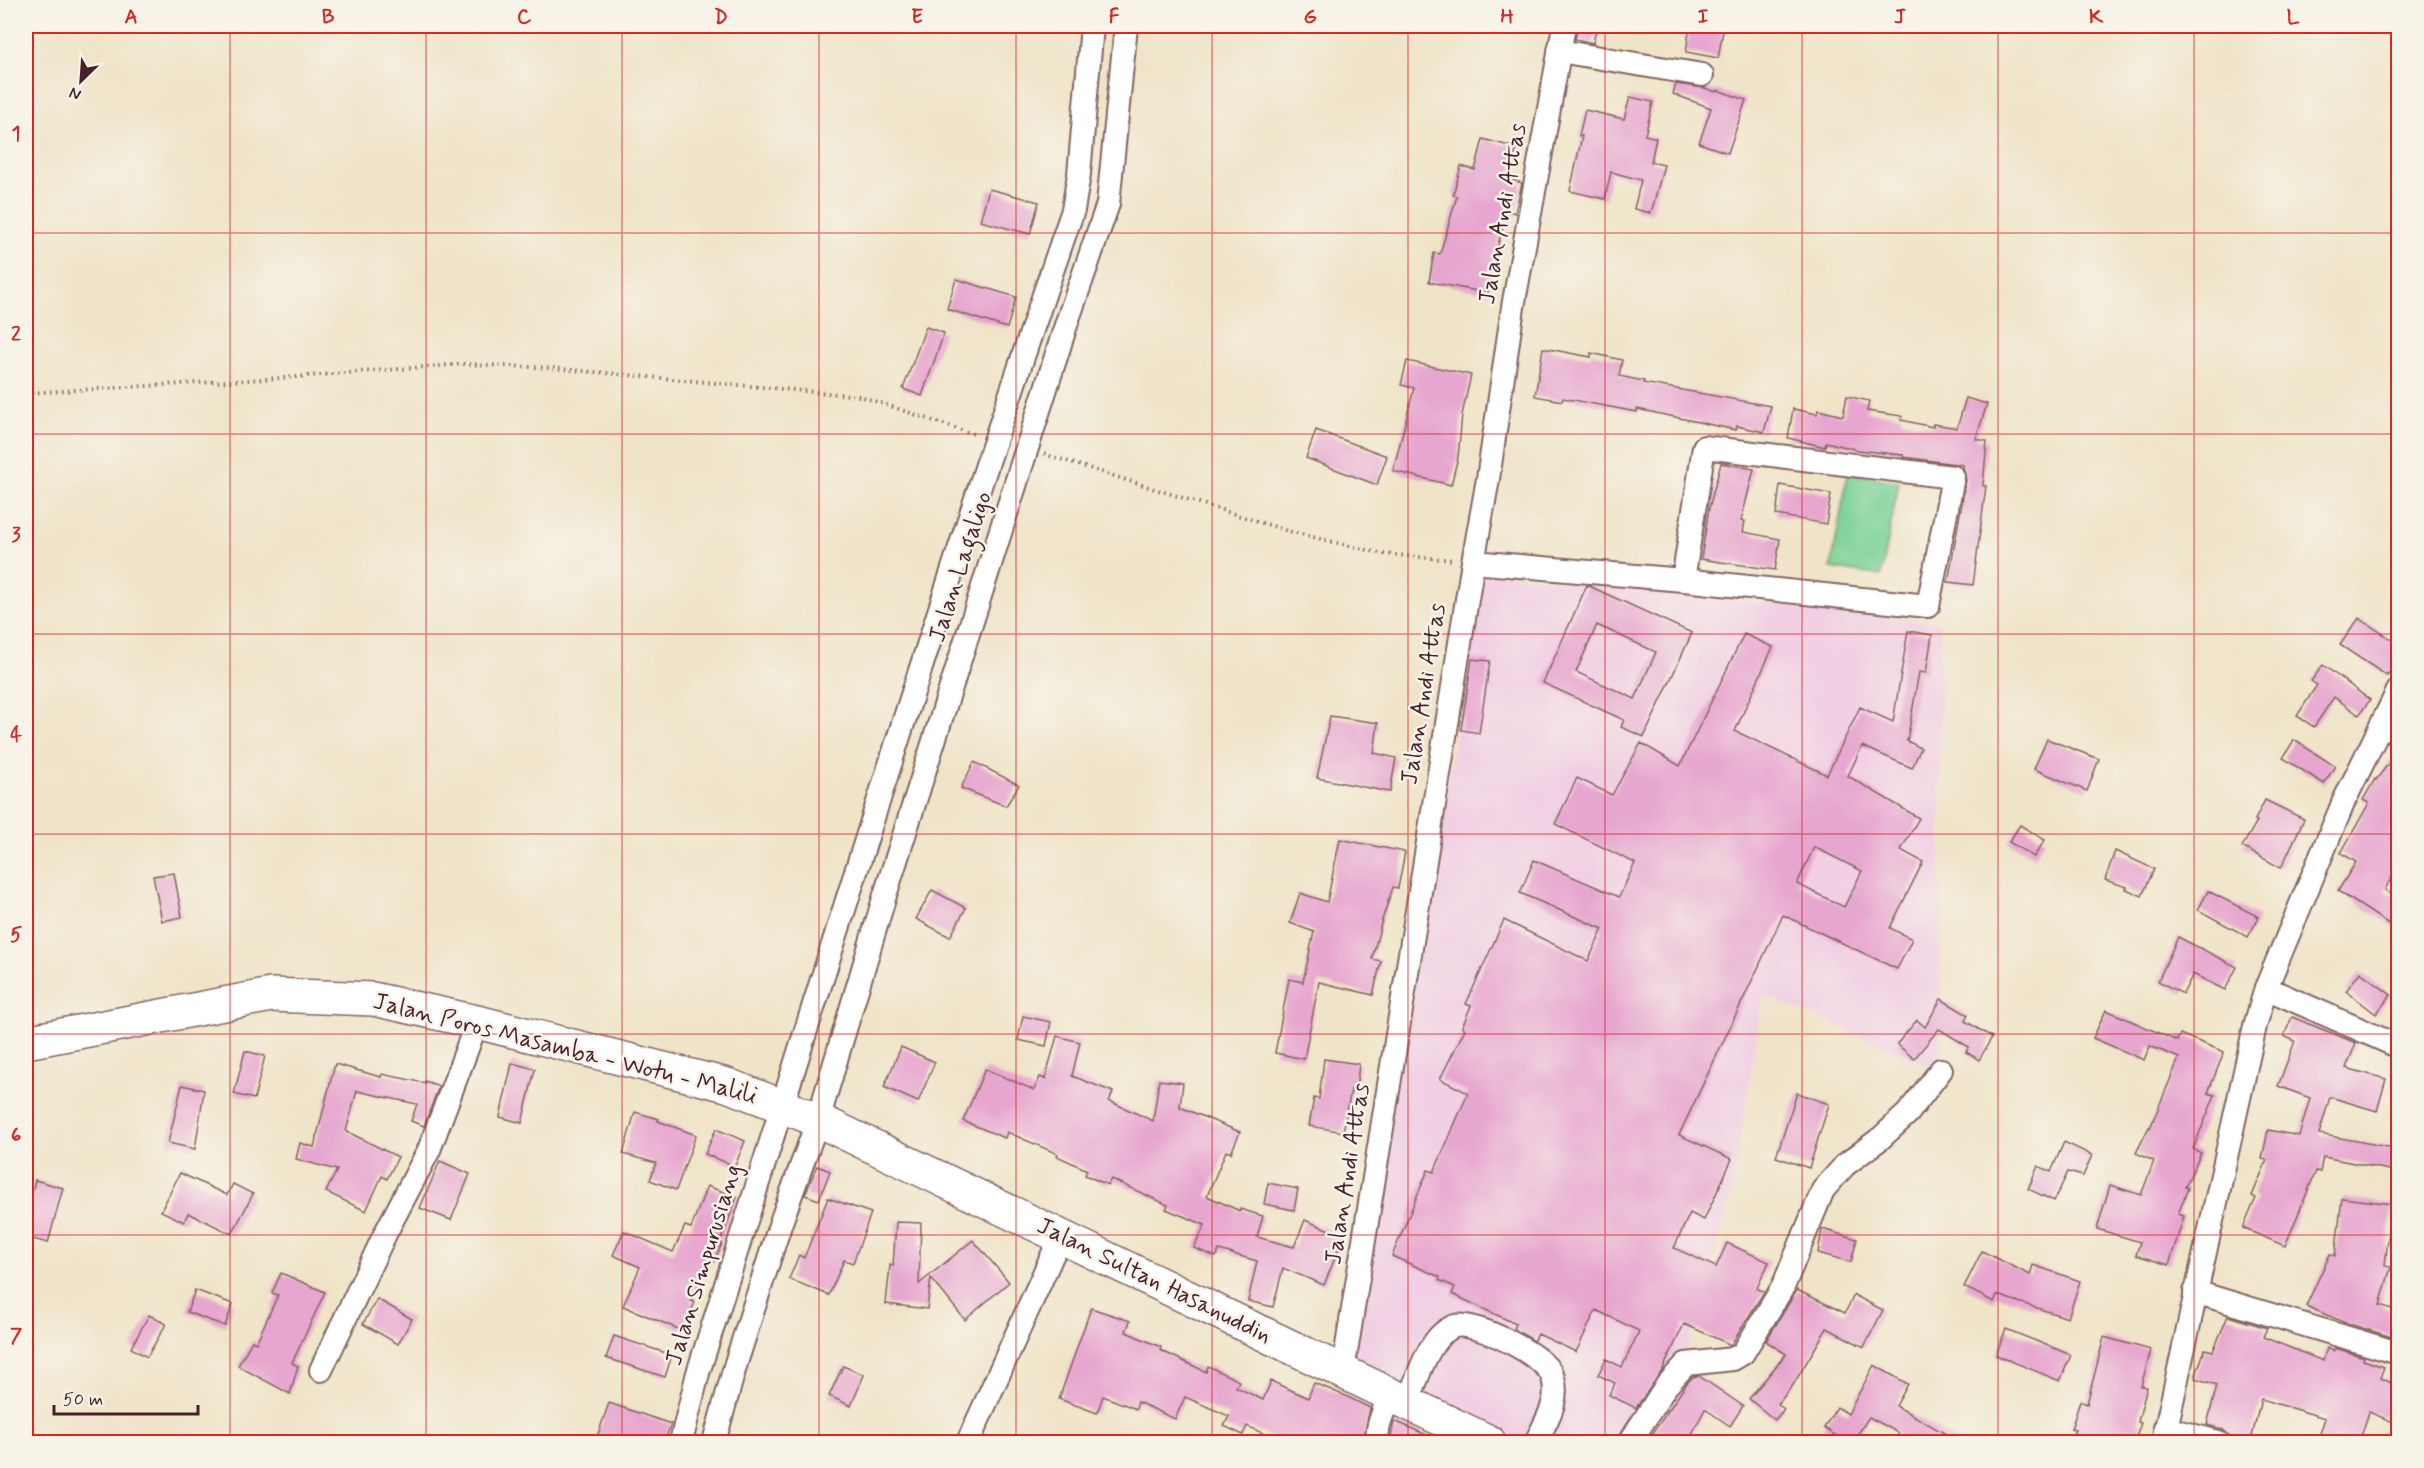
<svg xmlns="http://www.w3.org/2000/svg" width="2424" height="1468" viewBox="0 0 2424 1468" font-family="Mynerve,sans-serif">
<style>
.built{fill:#f1d0e3}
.green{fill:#7cd296;stroke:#637860;stroke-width:1.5}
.building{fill:#e7a6cf;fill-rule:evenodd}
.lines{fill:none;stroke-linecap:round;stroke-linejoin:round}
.minor-casing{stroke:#846462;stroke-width:26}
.highway-casing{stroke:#846462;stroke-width:36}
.path{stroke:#846462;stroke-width:4;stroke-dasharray:1.5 4.5;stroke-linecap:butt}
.minor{stroke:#fff;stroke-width:22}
.highway{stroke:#fff;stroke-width:33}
.grid{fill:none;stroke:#d62828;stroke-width:1.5;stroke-opacity:0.55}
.labels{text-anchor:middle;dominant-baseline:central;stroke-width:5;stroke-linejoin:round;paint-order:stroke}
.street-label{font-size:24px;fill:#4a1f2b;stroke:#f7f3e8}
.neatline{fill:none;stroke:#d62828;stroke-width:2}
.grid-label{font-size:20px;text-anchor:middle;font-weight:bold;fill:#d62828}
</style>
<rect width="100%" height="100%" fill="#f7f3e8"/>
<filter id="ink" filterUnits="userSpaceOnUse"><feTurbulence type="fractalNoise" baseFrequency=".0167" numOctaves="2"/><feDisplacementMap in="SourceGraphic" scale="12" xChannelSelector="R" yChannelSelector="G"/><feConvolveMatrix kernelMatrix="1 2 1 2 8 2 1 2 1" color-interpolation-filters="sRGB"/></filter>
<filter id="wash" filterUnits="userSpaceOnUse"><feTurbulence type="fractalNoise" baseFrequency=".008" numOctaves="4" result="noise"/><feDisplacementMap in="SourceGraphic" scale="24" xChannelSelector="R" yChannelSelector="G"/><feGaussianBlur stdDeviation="1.35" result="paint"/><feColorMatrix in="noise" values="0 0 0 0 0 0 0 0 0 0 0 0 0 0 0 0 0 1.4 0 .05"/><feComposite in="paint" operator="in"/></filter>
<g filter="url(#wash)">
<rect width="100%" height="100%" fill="#efe4c8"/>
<path class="built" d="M1483 572 1940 623 1941 1070 1763 995 1732 1191 1685 1360 1628 1442H1493L1347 1372Z"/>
<path class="green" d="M1848 473 1899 482 1881 576 1831 568Z"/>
<g id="blocks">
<g class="building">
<path d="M1578 26H1597L1593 43 1575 39Z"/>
<path d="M1690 26H1724L1718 58 1686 52Z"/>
<path d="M1676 84 1705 88 1716 92 1717 90 1746 100 1728 153 1699 143 1711 108 1673 94Z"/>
<path d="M1630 97 1653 102 1645 135 1656 138 1651 162 1664 165 1651 213 1634 209 1641 180 1611 172 1605 199 1570 191 1582 136H1579L1585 110 1624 119Z"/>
<path d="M1483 139 1517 148 1509 179 1522 183 1515 213 1508 211 1494 258 1488 293 1429 282 1434 253 1440 254 1457 196 1453 195 1461 166 1475 170Z"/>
<path d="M989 189 1039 202 1030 234 980 221Z"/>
<path d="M956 279 1016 297 1007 328 947 309Z"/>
<path d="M926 327 944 333 922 396 903 389Z"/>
<path d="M1543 348 1591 357V353L1622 360 1619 376 1644 381 1643 383 1771 406 1764 432 1737 426 1736 430 1637 409V412L1563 398 1562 401 1535 396Z"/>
<path d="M1407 361 1471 375 1462 415 1458 457 1451 485 1393 471 1414 388 1401 385Z"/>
<path d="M1847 396 1869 401 1867 411 1902 416 1901 420 1933 427V424L1957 428 1966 398 1987 404 1976 439 1987 441 1983 486H1986L1973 585 1948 582 1966 480 1963 465 1903 457V455L1858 450 1826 442 1825 447 1788 438 1793 409 1817 414 1818 410 1843 416Z"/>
<path d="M1316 430 1387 456 1377 485 1306 458Z"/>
<path d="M1721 463 1754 469 1741 521H1745L1743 532 1780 539 1775 570 1701 559 1709 508Z"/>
<path d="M1780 485 1831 494 1826 524 1776 515Z"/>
<path d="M1587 585 1692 633 1644 737 1621 727 1624 720 1543 683ZM1597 625 1656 652 1635 699 1576 672Z"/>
<path d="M2359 618 2398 644V659L2387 676 2340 645Z"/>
<path d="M1908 631 1932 635 1926 673 1919 672 1907 741 1921 748 1912 768 1862 746 1848 776 1919 818 1901 850 1923 862 1890 928 1912 939 1897 969 1783 915 1679 1135 1732 1159 1704 1220 1690 1213 1674 1248 1716 1267 1727 1243 1769 1262 1757 1288 1764 1292 1731 1345 1684 1324 1662 1371 1636 1408 1609 1395 1615 1383 1598 1375 1606 1359 1622 1367 1639 1331 1596 1310 1576 1352 1538 1334 1534 1341 1514 1329 1516 1324 1452 1294 1455 1287 1439 1280 1440 1277 1392 1256 1428 1170 1434 1172 1468 1093 1440 1079 1465 1029 1462 1027 1471 1006 1466 1004 1504 920 1588 961 1603 929 1520 893 1534 860 1619 897 1635 863 1555 824 1577 778 1612 795 1641 743 1680 766 1744 634 1773 647 1735 731 1827 775 1860 707 1893 722ZM1814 847 1862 871 1844 907 1797 884Z"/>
<path d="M1472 659 1490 661 1479 733 1461 730Z"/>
<path d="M2323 665 2370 700 2359 715 2334 697 2314 727 2297 716 2317 685 2311 681Z"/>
<path d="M1330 716 1378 723 1374 753 1396 758 1390 792 1317 778Z"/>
<path d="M2047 739 2099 759 2087 791 2034 769Z"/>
<path d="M2294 740 2335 766 2324 784 2283 758Z"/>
<path d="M2398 751V864L2385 890 2398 899V930L2338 891 2356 862 2341 853 2369 803 2363 800 2375 779 2376 780Z"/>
<path d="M974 762 1019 785 1006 806 961 788Z"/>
<path d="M2265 800 2304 819 2281 868 2242 847 2257 821 2255 820Z"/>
<path d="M2020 825 2045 840 2034 857 2009 842Z"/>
<path d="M1340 839 1405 852 1398 888 1393 887 1382 920 1372 959 1381 961 1373 995 1319 982 1304 1059 1275 1053 1289 979 1303 982 1314 932 1290 923 1300 893 1327 902Z"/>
<path d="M2115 851 2154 869 2142 896 2126 889 2127 887 2105 880Z"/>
<path d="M174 873 182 917 162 921 153 876Z"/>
<path d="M932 890 966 908 950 937 916 919Z"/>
<path d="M2208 891 2259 917 2248 937 2198 910Z"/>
<path d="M2178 937 2237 967 2225 990 2193 974 2183 994 2158 981Z"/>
<path d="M2360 972 2391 995 2376 1014 2346 991Z"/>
<path d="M1941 999 1968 1015 1965 1021 1992 1037 1979 1060 1966 1052 1969 1047 1939 1029 1914 1059 1897 1044 1917 1020 1925 1027Z"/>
<path d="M2106 1010 2177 1041 2180 1034 2224 1052 2208 1093 2215 1095 2193 1149 2201 1153 2185 1187 2188 1188 2178 1214 2184 1216 2169 1265 2136 1255 2140 1242 2097 1229 2110 1185 2141 1195 2154 1161 2136 1153 2149 1127 2150 1128 2179 1058 2150 1046 2144 1060 2093 1038Z"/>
<path d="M1023 1016 1051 1022 1046 1046 1018 1040Z"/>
<path d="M2292 1017 2356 1043 2346 1068 2386 1079 2377 1111 2330 1097 2319 1134 2394 1148 2390 1170 2323 1157 2320 1172 2316 1171 2285 1246 2243 1228 2256 1198 2252 1196 2267 1160 2262 1159 2268 1130 2299 1136 2310 1098 2278 1086 2295 1041 2284 1036Z"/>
<path d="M1057 1036 1080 1042 1072 1076 1113 1092 1109 1101 1153 1121 1159 1080 1183 1083 1180 1107 1240 1132 1231 1153 1226 1151 1207 1196 1240 1211V1209L1263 1216 1257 1237 1294 1247 1305 1220 1344 1236 1324 1285 1283 1268 1273 1307 1248 1301 1257 1261 1219 1250 1216 1257 1194 1248 1205 1225 1166 1209 1168 1205 1111 1179 1108 1185 1085 1175 1087 1170 1057 1156 1058 1154 1007 1132 1005 1138 963 1121 985 1069 1034 1090 1040 1077 1045 1079Z"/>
<path d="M901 1047 935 1062 918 1102 884 1087Z"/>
<path d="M245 1051 265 1056 254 1099 234 1094Z"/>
<path d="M1324 1059 1359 1064 1356 1091 1351 1090 1343 1132 1309 1126 1314 1098 1319 1099Z"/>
<path d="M512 1063 535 1069 522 1123 500 1117Z"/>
<path d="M335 1064 381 1077 382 1074 425 1083V1081L439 1086 424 1126 411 1121 417 1104 357 1091 346 1131 398 1157 387 1179 382 1176 366 1211 326 1192 337 1170 296 1159 300 1143 314 1147Z"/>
<path d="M182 1085 204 1090 195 1149 168 1143Z"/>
<path d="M1797 1093 1829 1104 1809 1168 1776 1157Z"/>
<path d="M635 1112 659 1119 658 1121 696 1135 676 1190 650 1180 656 1163 623 1154Z"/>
<path d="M716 1129 745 1141 735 1166 705 1154Z"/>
<path d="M2064 1142 2092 1155 2083 1176 2068 1172 2054 1201 2028 1189 2038 1166 2051 1172Z"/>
<path d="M440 1161 470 1174 451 1220 420 1208Z"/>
<path d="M817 1166 830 1171 819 1200 805 1195Z"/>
<path d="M180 1173 227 1195 233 1184 253 1194 232 1234 188 1213 184 1222 161 1211Z"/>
<path d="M35 1180 63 1188 48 1243 26 1237V1218Z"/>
<path d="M1268 1183 1298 1189 1294 1210 1264 1204Z"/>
<path d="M707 1186 737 1197 720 1242 722 1243 714 1262 709 1260 691 1301 695 1302 683 1331 623 1306 640 1267 613 1255 624 1231 673 1252 685 1226 691 1228Z"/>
<path d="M828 1198 871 1213 853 1263 844 1260 829 1295 789 1279 799 1255 804 1258Z"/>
<path d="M2342 1198 2392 1204 2385 1266 2391 1267 2380 1305 2398 1311V1339L2343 1322 2306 1306 2330 1254 2335 1256Z"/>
<path d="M896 1222 921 1223 919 1284 973 1240 1009 1282 965 1320 931 1278 927 1309 886 1304 890 1265 893 1266Z"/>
<path d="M1822 1229 1857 1239 1851 1262 1818 1253Z"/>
<path d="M1982 1251 2030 1275 2033 1265 2080 1281 2068 1318 1997 1295 1994 1302 1964 1287Z"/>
<path d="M281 1273 325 1292 292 1363 298 1366 290 1394 238 1366 252 1341 256 1343 278 1295 272 1293Z"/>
<path d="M195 1290 233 1304 225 1326 187 1312Z"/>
<path d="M1797 1290 1845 1313 1854 1295 1883 1310 1864 1347 1827 1328 1793 1385 1778 1404 1784 1409 1775 1420 1749 1399 1786 1354 1766 1341Z"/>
<path d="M377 1299 412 1319 398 1344 363 1324Z"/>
<path d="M1091 1308 1130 1321 1126 1332 1161 1347 1160 1350 1206 1372 1208 1366 1239 1381 1236 1387 1263 1400 1271 1381 1308 1398 1314 1383 1346 1396 1370 1408 1363 1443H1284L1247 1426 1243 1435 1224 1426 1229 1416 1185 1397 1175 1419 1138 1402 1136 1409 1103 1396 1097 1413 1059 1399Z"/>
<path d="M149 1315 166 1324 147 1357 131 1348Z"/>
<path d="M2228 1316 2267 1328 2263 1337 2323 1361 2327 1348 2334 1351 2335 1348 2364 1357 2363 1360 2384 1367 2380 1378 2398 1386V1424L2369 1412 2359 1443H2317L2325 1418 2261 1399 2251 1441 2230 1436 2222 1429 2207 1425 2217 1385 2195 1378 2205 1349 2213 1351Z"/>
<path d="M2006 1329 2071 1355 2060 1381 1996 1355Z"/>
<path d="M614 1336 672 1355 665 1377 606 1358Z"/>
<path d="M2104 1337 2151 1350 2141 1386 2147 1387 2138 1422 2141 1423 2134 1443H2069L2075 1430 2071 1429 2080 1401 2087 1404Z"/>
<path d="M1874 1365 1908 1384 1896 1406 1962 1443H1894L1899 1433 1869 1417 1852 1443H1847L1824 1428 1837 1407 1848 1414Z"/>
<path d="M843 1366 864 1375 851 1406 829 1396Z"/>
<path d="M1699 1376 1743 1406 1730 1426 1705 1409 1687 1443H1646L1687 1383 1693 1377Z"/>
<path d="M609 1403 671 1424 664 1443H613L597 1437Z"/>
<path d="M1394 1421 1404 1425 1445 1443H1390Z"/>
</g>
</g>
</g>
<g filter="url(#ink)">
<use href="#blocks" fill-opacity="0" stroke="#846462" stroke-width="1.5"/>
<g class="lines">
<defs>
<g id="minor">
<path d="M1559 51 1702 75"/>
<path d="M1473 562 1683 580 1928 606 1953 477 1704 447 1683 580"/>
<path d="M2266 988 2397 1046"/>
<path d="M2195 1292 2398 1353"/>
<path d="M321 1370 385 1234 429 1150 477 1022"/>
<path d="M1343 1371 1473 562 1488 479 1513 307 1564 26"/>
<path d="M1407 1403C1416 1383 1426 1347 1443 1333 1445 1331 1452 1327 1455 1326 1475 1321 1548 1356 1553 1378 1560 1401 1546 1421 1536 1442"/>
<path d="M2165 1428 2218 1442"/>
<path d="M681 1442 698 1373C821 985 940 595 1073 210L1079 174 1092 26"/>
<path d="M714 1442 736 1363 781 1222 818 1120 886 892 1067 322 1108 204 1126 26"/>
<path d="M968 1442 1061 1236"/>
<path d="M1376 1442 1379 1424 1389 1395"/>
<path d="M1630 1442 1666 1386 1686 1364 1733 1359 1743 1353 1783 1287 1823 1190 1845 1165 1881 1138 1908 1113 1941 1070"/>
<path d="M2163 1442 2255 1026 2266 988 2344 801 2398 691"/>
</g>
<path id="highway" d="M26 1042 271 995 373 999 477 1022 727 1085 818 1120 1489 1442"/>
</defs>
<use href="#minor" class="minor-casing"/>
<use href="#highway" class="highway-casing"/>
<g class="path">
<path d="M26 393 282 378 464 364 551 368 860 396 976 435"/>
<path d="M1044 454 1288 531 1384 554 1454 560"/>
</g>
<use href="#minor" class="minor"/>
<use href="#highway" class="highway"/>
</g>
</g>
<path class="grid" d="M230 26V1442M426 26V1442M622 26V1442M819 26V1442M1016 26V1442M1212 26V1442M1408 26V1442M1605 26V1442M1802 26V1442M1998 26V1442M2194 26V1442M26 233H2398M26 434H2398M26 634H2398M26 834H2398M26 1034H2398M26 1235H2398"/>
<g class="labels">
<g class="street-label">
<text transform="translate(1503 214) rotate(-80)">Jalan Andi Attas</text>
<text transform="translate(961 567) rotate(-72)">Jalan Lagaligo</text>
<text transform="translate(1424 694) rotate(-81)">Jalan Andi Attas</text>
<text transform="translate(565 1049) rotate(14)">Jalan Poros Masamba - Wotu - Malili</text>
<text transform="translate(1348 1174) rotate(-81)">Jalan Andi Attas</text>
<text transform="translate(704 1265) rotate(-73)">Jalan Simpurusiang</text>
<text transform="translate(1154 1281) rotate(26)">Jalan Sultan Hasanuddin</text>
</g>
</g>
<rect width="2424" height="1468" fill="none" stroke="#f7f3e8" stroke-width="66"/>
<g transform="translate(81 81) rotate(205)" stroke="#f7f3e8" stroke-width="4.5" paint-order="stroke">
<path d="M0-4.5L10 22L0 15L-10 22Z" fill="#4a1f2b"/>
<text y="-9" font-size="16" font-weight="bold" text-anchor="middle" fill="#4a1f2b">N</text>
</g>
<path d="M54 1405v9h144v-9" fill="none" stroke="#4a1f2b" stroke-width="3"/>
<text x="63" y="1405" font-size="18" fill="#4a1f2b" stroke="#f7f3e8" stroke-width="4.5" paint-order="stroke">50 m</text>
<rect x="33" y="33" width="2358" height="1402" class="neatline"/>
<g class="grid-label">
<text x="131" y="23">A</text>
<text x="328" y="23">B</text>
<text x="524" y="23">C</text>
<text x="721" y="23">D</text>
<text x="917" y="23">E</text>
<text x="1114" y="23">F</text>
<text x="1310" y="23">G</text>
<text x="1507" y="23">H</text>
<text x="1703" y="23">I</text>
<text x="1900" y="23">J</text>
<text x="2096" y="23">K</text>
<text x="2293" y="23">L</text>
<text x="16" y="140">1</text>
<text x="16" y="340">2</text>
<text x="16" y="541">3</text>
<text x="16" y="741">4</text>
<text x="16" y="941">5</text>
<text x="16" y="1141">6</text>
<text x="16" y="1342">7</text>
</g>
</svg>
